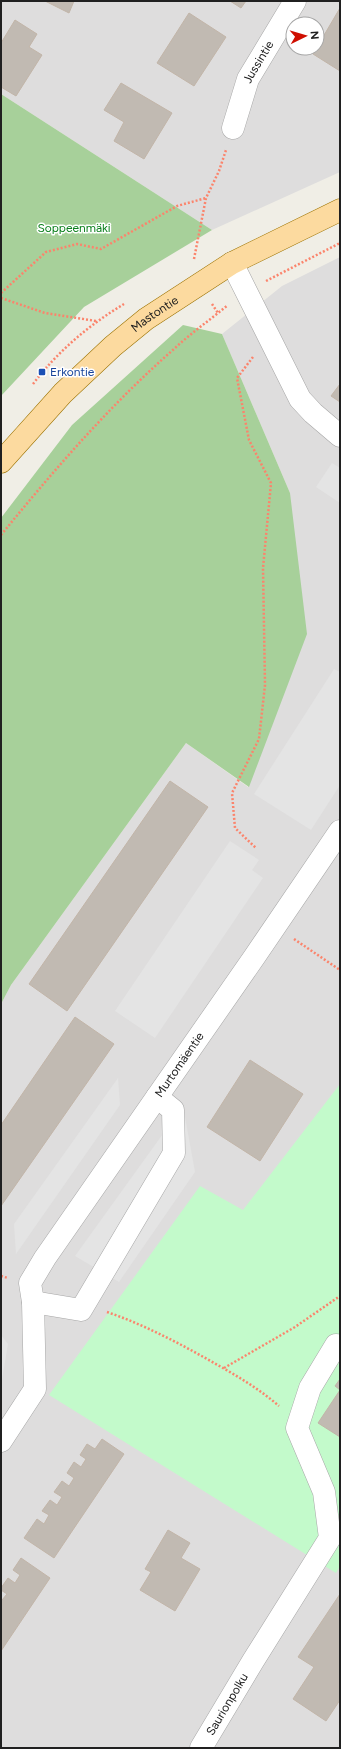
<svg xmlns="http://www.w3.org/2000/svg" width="341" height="1749" viewBox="0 0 341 1749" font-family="Figtree,sans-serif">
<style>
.residential{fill:#dedddd;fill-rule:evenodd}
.forest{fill:#a7d09a}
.park{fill:#c3facb}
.parking{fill:#e4e4e4}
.building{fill:#c1bab2;stroke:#c2b5a8}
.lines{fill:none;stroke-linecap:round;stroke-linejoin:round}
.minor-casing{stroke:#a7a7a7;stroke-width:23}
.major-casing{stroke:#9b7200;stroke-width:23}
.path{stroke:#fb846c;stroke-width:2.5;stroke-dasharray:2 2;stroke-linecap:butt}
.minor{stroke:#fff;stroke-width:22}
.major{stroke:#fcda9f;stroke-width:22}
.transit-dot{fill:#1a4fb4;stroke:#fff;stroke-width:1.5}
.labels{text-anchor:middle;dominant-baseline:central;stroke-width:3;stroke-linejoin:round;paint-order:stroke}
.street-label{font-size:12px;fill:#202020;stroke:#fff}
.park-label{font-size:12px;fill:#0b801c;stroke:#fff}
.transit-label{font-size:12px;fill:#164399;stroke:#fff;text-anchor:start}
</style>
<rect width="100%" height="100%" fill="#f0eee6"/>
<g class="residential">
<path d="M1 1H340V172L212 230 1 94ZM293 24H317V48H293Z"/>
<path d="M340 257V1748H1V1004L11 985 186 743 248 787 290 493 222 334 282 286Z"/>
</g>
<g class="forest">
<path d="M1 94 212 230 84 307 1 396Z"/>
<path d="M183 325 222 334 290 493 307 634 249 787 186 743 11 985 1 1004V518L72 425Z"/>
</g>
<path class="park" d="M340 1084V1566L336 1573 49 1395 200 1186 243 1210Z"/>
<g class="parking">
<path d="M332 463 340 468V503L316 487Z"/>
<path d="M334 669 340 672V785L311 830 254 794Z"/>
<path d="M230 841 259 860 252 870 263 878 155 1038 115 1011Z"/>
<path d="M118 1078 120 1105 16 1254 14 1224Z"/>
<path d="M183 1106 195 1172 119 1282 75 1256Z"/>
<path d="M1 1335 8 1344 1 1385Z"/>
</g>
<g class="building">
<path d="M45 1H74L69 13Z"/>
<path d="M230 1H246L241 8Z"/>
<path d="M340 8V71L313 54Z"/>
<path d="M189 13 226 37 194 86 157 63Z"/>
<path d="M15 20 37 34 29 47 42 55 16 96 1 87V43Z"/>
<path d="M121 83 172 113 144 159 114 141 124 122 104 110Z"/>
<path d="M340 384V402L331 396Z"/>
<path d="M170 781 208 807 67 1011 29 984Z"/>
<path d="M75 1017 114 1044 1 1206V1125Z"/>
<path d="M250 1060 303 1094 260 1161 207 1127Z"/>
<path d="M340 1379V1437L318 1423 340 1390 335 1386Z"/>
<path d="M102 1439 124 1454 54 1558 24 1538 37 1519 44 1524 49 1515 42 1511 50 1500 57 1505 62 1497 54 1492 62 1481 69 1486 74 1478 67 1473 74 1462 81 1467 86 1459 80 1455 87 1444 95 1449Z"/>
<path d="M168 1530 190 1543 181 1558 200 1569 175 1611 140 1590 151 1572 145 1569Z"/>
<path d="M21 1558 50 1578 1 1651V1599L2 1600 7 1594 1 1590V1588L8 1578 15 1583 20 1575 13 1570Z"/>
<path d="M340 1594V1700L326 1721 293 1699 314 1667 298 1657Z"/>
</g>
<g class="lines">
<defs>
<g id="minor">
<path id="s1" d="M233 128 248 79 295 1"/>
<path d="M232 263 300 399 313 413 340 436"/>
<path d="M33 1302 81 1310 174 1153 173 1110 157 1097"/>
<path id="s2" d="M1 1441 35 1389 33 1302 30 1283 45 1258 255 956 340 831"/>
<path id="s3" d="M201 1748 253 1661 330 1538 324 1492 297 1428 310 1388 336 1345"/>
</g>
<g id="major">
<path id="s4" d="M1 462 63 393 113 346 146 319 232 263 340 210"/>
</g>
</defs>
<use href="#minor" class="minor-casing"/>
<use href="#major" class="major-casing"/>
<g class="path">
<path d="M194 259 206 198 219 171 226 150"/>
<path d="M266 281 340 243"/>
<path d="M1 293 46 252 77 244 101 249 177 206 206 198"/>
<path d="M1 298 45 313 96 321"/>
<path d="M212 304 218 313"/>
<path d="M253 357 237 378 249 440 271 483 263 568 265 685 259 739 232 793 235 828 256 848"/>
<path d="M33 384C58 351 89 325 124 304"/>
<path d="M1 535C54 470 110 405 174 349 191 333 210 320 228 305"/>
<path d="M294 939 340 970"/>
<path d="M1 1276 8 1278"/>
<path d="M107 1312C142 1324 175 1341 207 1359 232 1373 257 1387 279 1406"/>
<path d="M224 1368 295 1327 340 1296"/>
</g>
<use href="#minor" class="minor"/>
<use href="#major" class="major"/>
</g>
<rect class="transit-dot" x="38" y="368" width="8" height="8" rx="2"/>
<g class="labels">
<g class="street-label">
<text stroke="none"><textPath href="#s1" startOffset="71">Jussintie</textPath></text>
<text stroke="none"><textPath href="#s4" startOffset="214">Mastontie</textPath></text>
<text stroke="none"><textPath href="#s2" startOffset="433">Murtomäentie</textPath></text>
<text stroke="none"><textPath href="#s3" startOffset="51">Saurionpolku</textPath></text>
</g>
<g class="park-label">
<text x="74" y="228">Soppeenmäki</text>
</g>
<g class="transit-label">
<text x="50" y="372">Erkontie</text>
</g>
</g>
<rect width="341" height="1749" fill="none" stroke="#202020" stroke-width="4"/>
<g transform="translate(305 36) rotate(85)"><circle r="19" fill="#ffffff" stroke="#a6a6a6"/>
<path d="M0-3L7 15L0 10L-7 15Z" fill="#cf0e00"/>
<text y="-6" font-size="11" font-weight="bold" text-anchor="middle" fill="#202020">N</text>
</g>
</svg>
